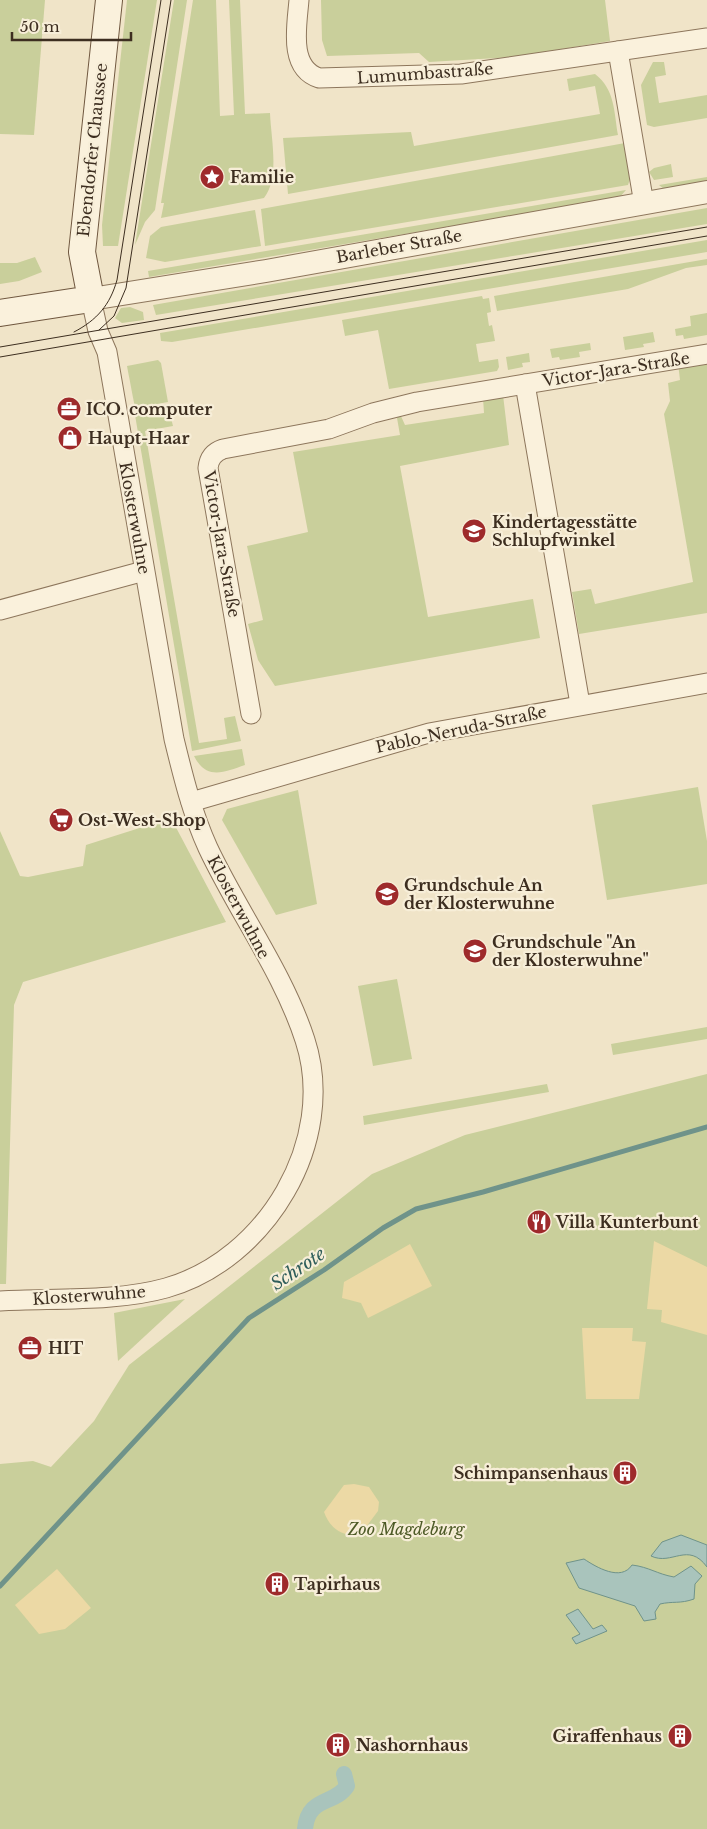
<svg xmlns="http://www.w3.org/2000/svg" width="707" height="1829" viewBox="0 0 707 1829" font-family="'Libre Baskerville',serif">
<style>
.green{fill:#c9cf9b}
.sand{fill:#ecd9a5}
.water{fill:#a9c4bc;stroke:#6f938a}
.lines{fill:none;stroke-linecap:round;stroke-linejoin:round}
.stream{stroke:#6f938a;stroke-width:5}
.canal{stroke:#a9c4bc;stroke-width:16}
.minor-casing{stroke:#8d765c;stroke-width:21}
.tertiary-casing{stroke:#8d765c;stroke-width:24}
.secondary-casing{stroke:#6f573f;stroke-width:28}
.minor{stroke:#faf1dc;stroke-width:19}
.tertiary{stroke:#faf1dc;stroke-width:22}
.secondary{stroke:#faf1dc;stroke-width:26}
.tram{stroke:#3d2e20;stroke-width:1}
.labels{text-anchor:middle;dominant-baseline:central;stroke-width:4.5;stroke-linejoin:round;paint-order:stroke}
.street-label{font-size:16px;fill:#3d2e20;stroke:#f7eed8}
.poi-label{font-size:16px;font-weight:bold;fill:#3d2e20;stroke:#f7eed8;text-anchor:start}
.park-label{font-size:16px;font-style:italic;fill:#4d5a26;stroke:#f7eed8}
.water-label{font-size:18px;font-style:italic;fill:#2f5d5a;stroke:#f7eed8}
</style>
<rect width="100%" height="100%" fill="#f0e4c8"/>
<g class="green">
<path d="M0 0H45L34 135 0 134Z"/>
<path d="M127 0H157L118 246H103L102 225Z"/>
<path d="M174 0H187L155 210 145 222 135 245Z"/>
<path d="M193 0H216L220 116 234 115 229 0H240L245 114 270 113C271 139 280 177 264 198L161 218 164 203H161Z"/>
<path d="M321 0H605L610 41 514 57 429 62 419 53 327 56 322 40Z"/>
<path d="M653 62H664L666 75 655 77 659 103 707 95V118L654 127 647 125 641 85Z"/>
<path d="M595 74C615 89 614 112 618 135L288 194 283 138 411 132 414 146 600 114 595 86 569 91 567 79Z"/>
<path d="M625 143 632 173 628 185 265 246 261 209Z"/>
<path d="M671 164 673 177 654 180 649 172 654 168Z"/>
<path d="M707 177V184L664 189 659 185Z"/>
<path d="M626 190 619 198 149 277 148 271Z"/>
<path d="M707 208V224L156 315 153 305Z"/>
<path d="M255 210 261 246 165 262 146 258 150 236 161 227Z"/>
<path d="M707 240V252L172 342 161 341 160 333Z"/>
<path d="M35 257 42 272 19 281 0 284V263H17Z"/>
<path d="M707 259V265L686 268 628 289 497 311 494 296Z"/>
<path d="M482 296 483 299 489 298 491 312 487 313 489 326 492 325 495 341 476 344 479 362 498 359 499 367 497 371 389 389 378 330 345 336 342 320Z"/>
<path d="M130 307 143 312 144 320 122 323 115 318 121 308Z"/>
<path d="M707 313V335L684 339 683 335 676 336 675 329 691 326 690 316Z"/>
<path d="M653 332 655 342 643 344 644 347 625 350 623 337Z"/>
<path d="M590 343 591 350 579 352 580 357 560 360 559 357 552 358 550 349Z"/>
<path d="M529 353 530 362 522 363 523 367 508 370 506 357Z"/>
<path d="M707 359V613L579 634 572 592 591 589 595 604 693 582 664 414 670 401 668 383 680 380 678 363Z"/>
<path d="M158 360 161 363 168 402 135 408 127 366Z"/>
<path d="M503 395 509 445 400 466 428 617 533 599 540 638 275 686 258 660 248 624 263 620 247 546 308 532 293 452 400 435 397 418 400 414 405 425 484 413 483 398Z"/>
<path d="M156 412 163 413 171 418 173 426 145 431 199 743 227 739 224 718 235 716 241 741 192 751 135 415Z"/>
<path d="M242 749 245 765C224 772 207 781 194 756Z"/>
<path d="M698 787 707 841V884L607 900 592 805Z"/>
<path d="M298 790 317 904 276 915 222 820 227 809Z"/>
<path d="M171 818 226 922 23 982 14 1005 6 1284H0V831L20 876 28 877 83 866 86 845Z"/>
<path d="M397 979 412 1059 373 1066 358 986Z"/>
<path d="M707 1027V1039L613 1055 611 1044Z"/>
<path d="M707 1074V1829H0V1464L33 1461 51 1467 94 1421 129 1365 372 1174 465 1135Z"/>
<path d="M547 1084 549 1092 364 1125 363 1116Z"/>
<path d="M185 1299 118 1361 114 1313Z"/>
</g>
<g class="sand">
<path d="M654 1241 707 1267V1335L661 1322 662 1310 647 1309Z"/>
<path d="M410 1244 432 1286 368 1318 361 1303 342 1298 344 1282Z"/>
<path d="M582 1328H633L632 1341 646 1342 639 1399H586Z"/>
<path d="M354 1484 369 1487 379 1502 378 1511 360 1535C342 1536 331 1530 324 1512L344 1485Z"/>
<path d="M57 1569 91 1608 65 1629 39 1634 15 1605Z"/>
</g>
<g class="water">
<path d="M681 1535 707 1545V1567C688 1541 672 1566 651 1556L662 1542Z"/>
<path d="M584 1559C596 1567 621 1582 632 1565 649 1567 657 1574 674 1577L691 1566 702 1576 695 1584 694 1599C680 1604 673 1601 660 1604L655 1612 656 1619 644 1621 635 1606 579 1588 566 1563Z"/>
<path d="M578 1609 593 1629 602 1625 607 1631 576 1644 572 1638 580 1634 566 1615Z"/>
</g>
<g class="lines">
<path class="stream" d="M0 1586 249 1318 324 1270 383 1228 416 1209 483 1192 707 1127"/>
<path class="canal" d="M305 1829C308 1796 335 1805 347 1786L344 1774"/>
<defs>
<g id="minor">
<path d="M299 0C297 25 288 68 319 78L461 74 707 38"/>
<path d="M618 51 644 204"/>
<path d="M525 384 580 704"/>
<path d="M0 610 144 571"/>
<path d="M251 714 208 468C209 458 214 452 223 449L329 429 373 413 417 402 707 354"/>
<path d="M191 802 429 733 707 683"/>
<path d="M0 1301C52 1298 116 1302 166 1288 266 1260 338 1141 305 1040 283 972 238 912 208 848 192 813 183 776 174 739L107 352 98 331 91 299"/>
</g>
<path id="tertiary" d="M91 299 266 271 707 192"/>
<path id="secondary" d="M0 313 91 299 82 252 109 0"/>
</defs>
<use href="#minor" class="minor-casing"/>
<use href="#tertiary" class="tertiary-casing"/>
<use href="#secondary" class="secondary-casing"/>
<use href="#minor" class="minor"/>
<use href="#tertiary" class="tertiary"/>
<use href="#secondary" class="secondary"/>
<g class="tram">
<path d="M99 330 114 316 126 288 171 0"/>
<path d="M74 332C97 320 110 305 117 280L161 0"/>
<path d="M0 347 707 227"/>
<path d="M0 357 707 236"/>
</g>
</g>
<defs>
<symbol id="sight-disc" viewBox="-11 -11 22 22"><circle r="9.5" fill="#9e2a2b" stroke="#f7eed8"/><path d="M0-6L1.8-2.2L6-1.7L2.9 1.2L3.7 5.4L0 3.3L-3.7 5.4L-2.9 1.2L-6-1.7L-1.8-2.2Z" fill="#fff"/></symbol>
<symbol id="office-disc" viewBox="-11 -11 22 22"><circle r="9.5" fill="#9e2a2b" stroke="#f7eed8"/><path d="M-6-3h4V-5.5h4V-3h4V5H-6ZM-1-4.5V-3h2v-1.5ZM-6 0V1H6V0Z" fill="#fff"/></symbol>
<symbol id="shop-disc" viewBox="-11 -11 22 22"><circle r="9.5" fill="#9e2a2b" stroke="#f7eed8"/><path d="M-5-2.5h2.3a2.7 3.5 0 0 1 5.4 0H5L5.5 6h-11ZM-1.5-2.5h3a1.5 2.3 0 0 0-3 0Z" fill="#fff"/></symbol>
<symbol id="school-disc" viewBox="-11 -11 22 22"><circle r="9.5" fill="#9e2a2b" stroke="#f7eed8"/><path d="M0-5L7-2L0 1L-7-2ZM-4 1L0 2.5L4 1V4Q0 6-4 4Z" fill="#fff"/></symbol>
<symbol id="supermarket-disc" viewBox="-11 -11 22 22"><circle r="9.5" fill="#9e2a2b" stroke="#f7eed8"/><path d="M-6-5.5h2.5l.6 2H6L4.5 2H-2.5L-4.4-4H-6ZM-1.5 3.2a1.3 1.3 0 1 0 .1 0ZM3 3.2a1.3 1.3 0 1 0 .1 0Z" fill="#fff"/></symbol>
<symbol id="restaurant-disc" viewBox="-11 -11 22 22"><circle r="9.5" fill="#9e2a2b" stroke="#f7eed8"/><path d="M-5-6h1v4h1v-4h1v4h1v-4h1v5L-1.5 .5V6h-2V.5L-5-1ZM5-6V6H3V1.5H1.5Q1.5-4 5-6Z" fill="#fff"/></symbol>
<symbol id="building-disc" viewBox="-11 -11 22 22"><circle r="9.5" fill="#9e2a2b" stroke="#f7eed8"/><path d="M-4-6H4V6H1V3H-1V6H-4ZM-2.5-4.3h1.7v1.8h-1.7ZM.8-4.3h1.7v1.8H.8ZM-2.5-1h1.7V.8h-1.7ZM.8-1h1.7V.8H.8Z" fill="#fff"/></symbol>
</defs>
<g fill-rule="evenodd">
<use href="#sight-disc" x="198" y="163" width="28" height="28"/>
<use href="#office-disc" x="55" y="395" width="28" height="28"/>
<use href="#shop-disc" x="56" y="424" width="28" height="28"/>
<use href="#school-disc" x="460" y="517" width="28" height="28"/>
<use href="#supermarket-disc" x="47" y="806" width="28" height="28"/>
<use href="#school-disc" x="373" y="880" width="28" height="28"/>
<use href="#school-disc" x="461" y="937" width="28" height="28"/>
<use href="#restaurant-disc" x="525" y="1208" width="28" height="28"/>
<use href="#office-disc" x="16" y="1334" width="28" height="28"/>
<use href="#building-disc" x="611" y="1459" width="28" height="28"/>
<use href="#building-disc" x="263" y="1570" width="28" height="28"/>
<use href="#building-disc" x="666" y="1722" width="28" height="28"/>
<use href="#building-disc" x="324" y="1731" width="28" height="28"/>
</g>
<g class="labels">
<g class="street-label">
<text transform="translate(425 73) rotate(-4)">Lumumbastraße</text>
<text transform="translate(92 150) rotate(-84)">Ebendorfer Chaussee</text>
<text transform="translate(399 246) rotate(-10)">Barleber Straße</text>
<text transform="translate(616 369) rotate(-9)">Victor-Jara-Straße</text>
<text transform="translate(135 518) rotate(80)">Klosterwuhne</text>
<text transform="translate(222 544) rotate(80)">Victor-Jara-Straße</text>
<text transform="translate(461 729) rotate(-12)">Pablo-Neruda-Straße</text>
<text transform="translate(239 907) rotate(62)">Klosterwuhne</text>
<text transform="translate(89 1295) rotate(-4)">Klosterwuhne</text>
</g>
<g class="poi-label">
<text x="230" y="177">Familie</text>
<text x="86" y="409">ICO. computer</text>
<text x="88" y="438">Haupt-Haar</text>
<text x="492" y="522">Kindertagesstätte<tspan x="492" dy="18">Schlupfwinkel</tspan></text>
<text x="78" y="820">Ost-West-Shop</text>
<text x="404" y="885">Grundschule An<tspan x="404" dy="18">der Klosterwuhne</tspan></text>
<text x="492" y="942">Grundschule "An<tspan x="492" dy="18">der Klosterwuhne"</tspan></text>
<text x="556" y="1222">Villa Kunterbunt</text>
<text x="48" y="1348">HIT</text>
<text x="608" y="1473" text-anchor="end">Schimpansenhaus</text>
<text x="294" y="1584">Tapirhaus</text>
<text x="662" y="1736" text-anchor="end">Giraffenhaus</text>
<text x="356" y="1745">Nashornhaus</text>
</g>
<g class="park-label">
<text x="406" y="1529">Zoo Magdeburg</text>
</g>
<g class="water-label">
<text transform="translate(298 1269) rotate(-34)">Schrote</text>
</g>
</g>
<path d="M12 32v8h119v-8" fill="none" stroke="#3d2e20" stroke-width="2.5"/>
<text x="20" y="32" font-size="15" fill="#3d2e20" stroke="#f7eed8" stroke-width="4" paint-order="stroke">50 m</text>
</svg>
